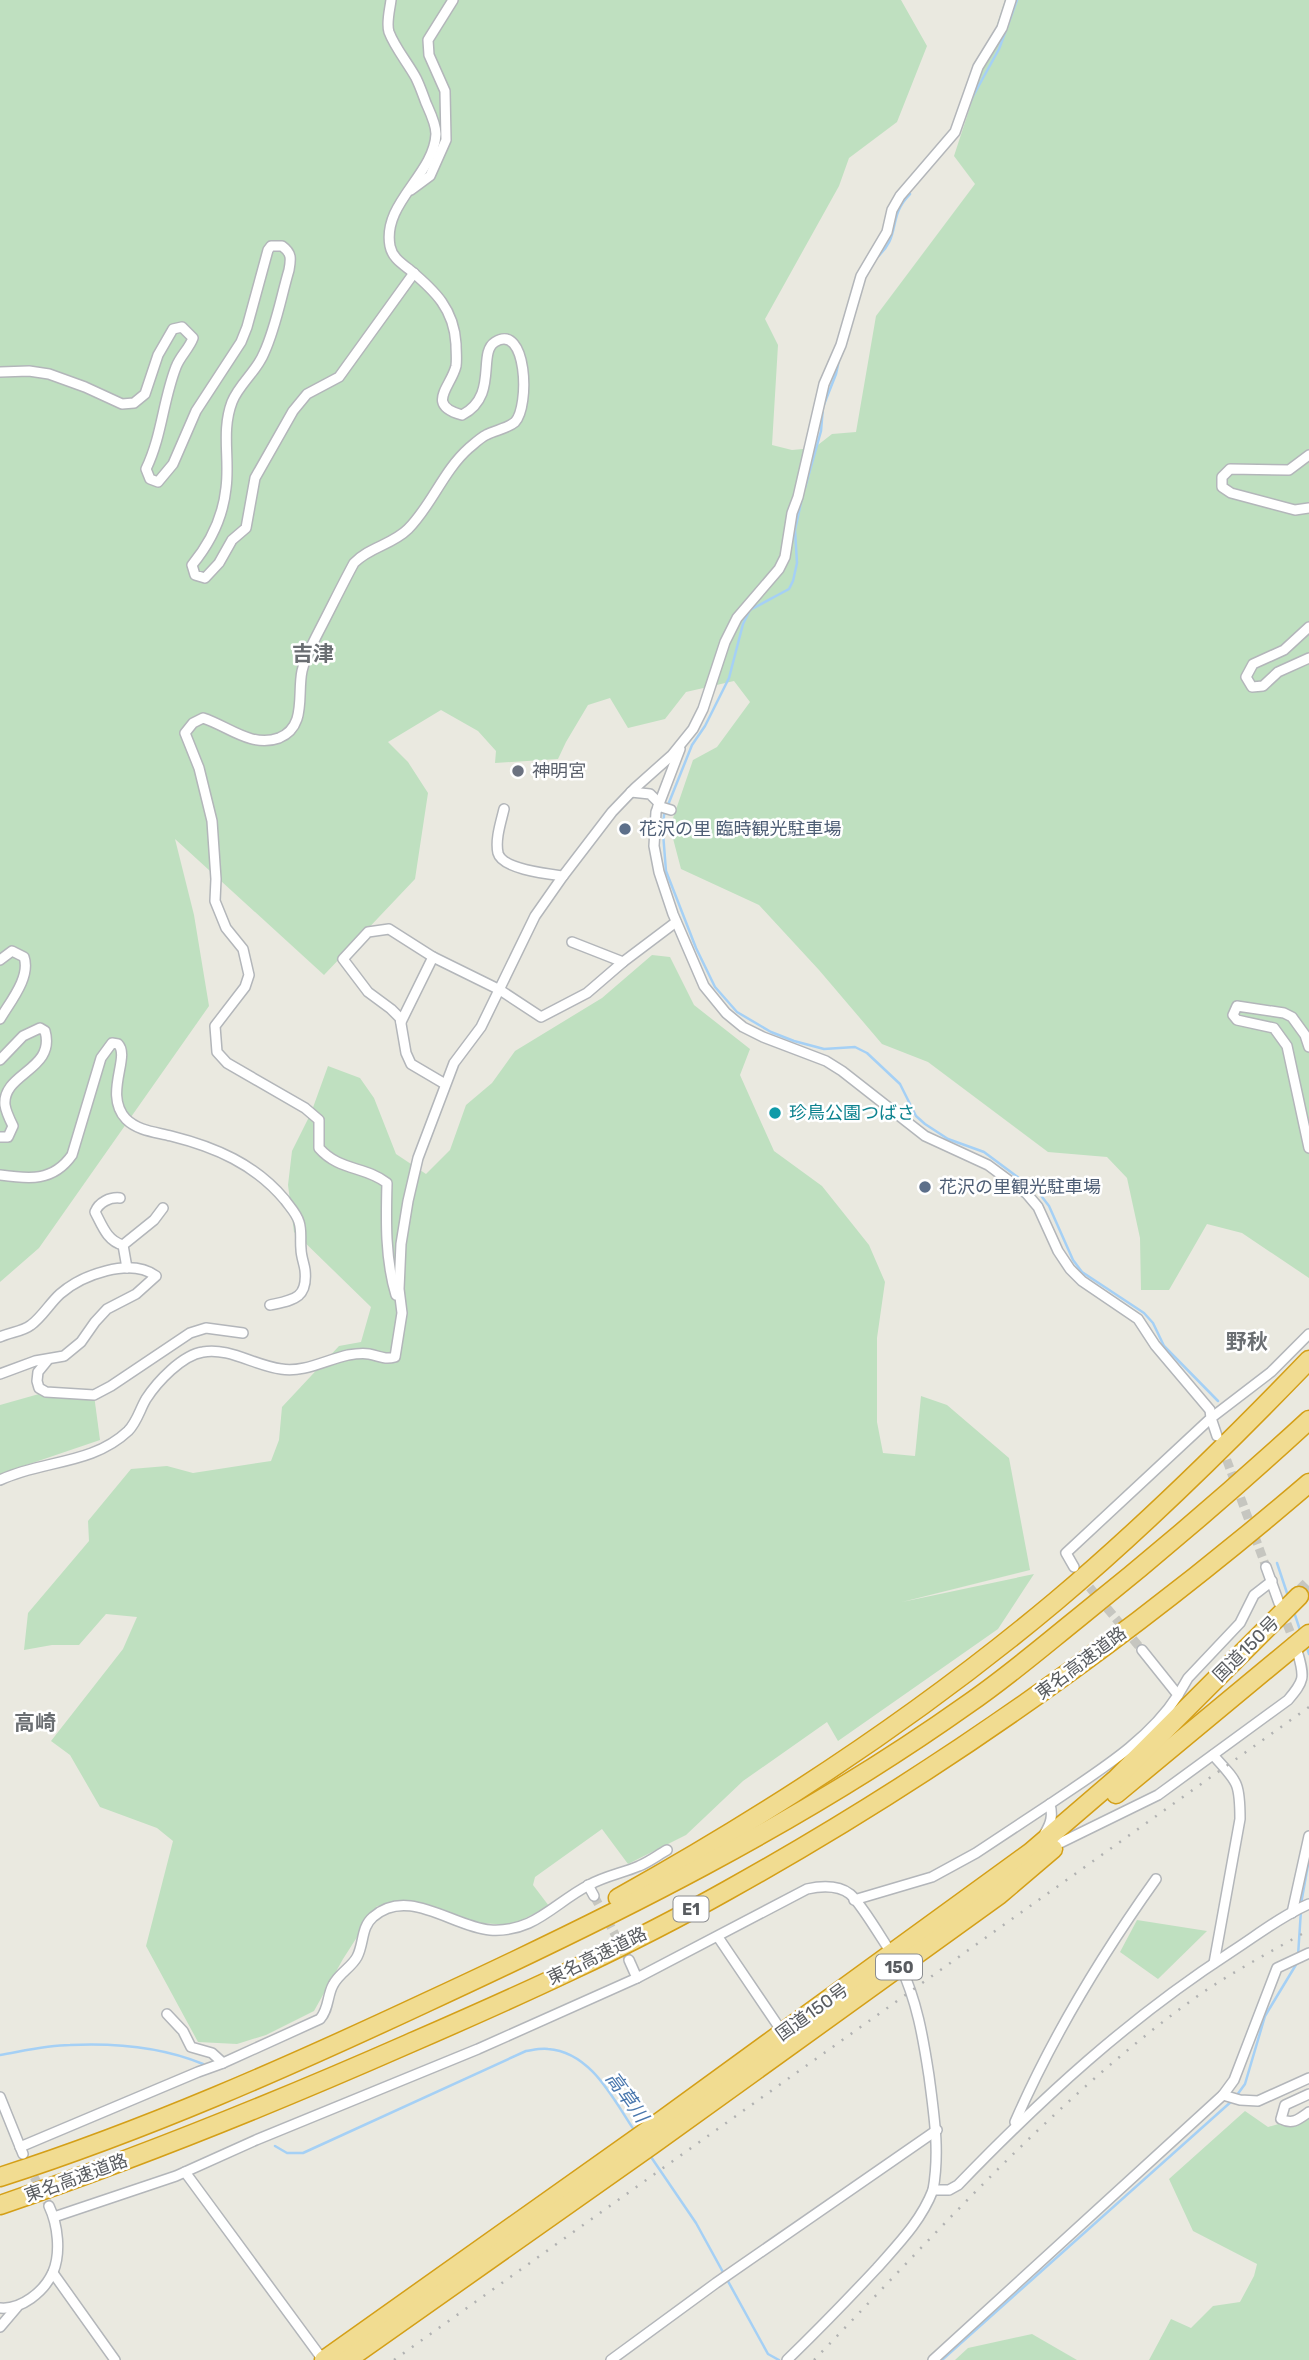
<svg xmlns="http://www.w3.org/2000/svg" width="1309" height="2360" viewBox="0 0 1309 2360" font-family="Rubik,'Noto Sans JP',sans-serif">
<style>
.green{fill:#bfe0c0}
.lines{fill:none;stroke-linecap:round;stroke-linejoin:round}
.stream{stroke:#a5d0f5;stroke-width:2.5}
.street-tunnel{stroke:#c6c6c0;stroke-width:9;stroke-dasharray:9 4.5;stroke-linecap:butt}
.highway-tunnel{stroke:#c6c6c0;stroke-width:18;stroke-dasharray:18 9;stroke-linecap:butt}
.street-casing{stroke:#b3b6ba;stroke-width:12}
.highway-casing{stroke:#d49f17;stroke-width:21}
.street{stroke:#fff;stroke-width:9}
.highway{stroke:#f1dc91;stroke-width:18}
.rail{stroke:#b1b2b2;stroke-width:2.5;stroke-dasharray:2 9;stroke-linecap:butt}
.worship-dot{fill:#6b7280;stroke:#fff;stroke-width:2.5}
.service-dot{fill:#5c6f8a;stroke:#fff;stroke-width:2.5}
.culture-dot{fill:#0f9aa8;stroke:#fff;stroke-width:2.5}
.labels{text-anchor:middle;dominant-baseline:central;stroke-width:5;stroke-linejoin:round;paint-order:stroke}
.shield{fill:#fff;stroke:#8b8d90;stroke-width:2}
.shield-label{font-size:16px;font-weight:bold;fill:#595c60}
.worship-label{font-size:18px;fill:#5b616d;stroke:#fff;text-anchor:start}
.service-label{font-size:18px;fill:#4e5e75;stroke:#fff;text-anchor:start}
.culture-label{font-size:18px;fill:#0d838f;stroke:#fff;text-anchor:start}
.street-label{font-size:18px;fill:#595c60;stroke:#fff}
.water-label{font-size:19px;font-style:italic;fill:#4977ad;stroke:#fff}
.quarter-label{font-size:21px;font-weight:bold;fill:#6a6e72;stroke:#fff}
</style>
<rect width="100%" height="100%" fill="#eae9e0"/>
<g class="green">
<path d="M0 0H901L927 46 897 122 849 158 839 186 765 319 778 345 772 445 792 450 814 448 832 434 856 432 876 316 975 184 954 156 1005 0H1309V1278L1242 1233 1207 1224 1169 1290H1141L1140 1238 1127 1178 1107 1157 1048 1152 928 1062 882 1044 819 970 759 905 681 869 670 827 693 760 717 747 750 702 734 681 686 692 665 719 628 728 610 698 588 705 566 742 558 759 495 763 496 751 478 731 441 710 388 742 408 762 428 793 415 879 324 975 175 839 194 915 209 1006 39 1248 0 1282Z"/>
<path d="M652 955 670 957 694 1005 750 1049 740 1075 774 1151 822 1186 869 1245 885 1282 877 1338V1422L883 1453 915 1456 921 1396 947 1405 1009 1458 1030 1570 902 1602 1034 1574 998 1629 838 1741 827 1722 743 1781 686 1835 628 1864 602 1829 535 1877 533 1885 549 1906 512 1925 480 1923 417 1905 377 1906 343 1959 314 2011 266 2035 237 2044 198 2042 146 1946 173 1841 157 1828 100 1807 70 1755 51 1741 123 1649 137 1617 106 1614 79 1645H52L24 1650 28 1613 89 1541 88 1521 131 1469 167 1466 193 1473 271 1461 279 1440 282 1407 339 1346 361 1342 371 1307 294 1232 288 1185 292 1151 311 1113 328 1066 360 1078 374 1098 396 1154 426 1174 450 1150 466 1105 492 1083 515 1051 602 998Z"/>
<path d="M46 1392 94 1395 100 1440 0 1474V1405Z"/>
<path d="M1137 1920 1207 1931 1158 1979 1120 1952Z"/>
<path d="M1245 2111 1268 2127 1309 2115V2360H1149L1171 2319 1191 2328 1213 2306 1240 2302 1254 2276 1257 2264 1193 2231 1169 2179Z"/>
<path d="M1032 2334 1077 2360H955L968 2348Z"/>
</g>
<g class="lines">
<g class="stream">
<path d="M958 134 972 98 999 49 1017 0"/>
<path d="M875 259C903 236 886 218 910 194"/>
<path d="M805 488 821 431 823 407 836 374 839 360"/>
<path d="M802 498 795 530 797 563 793 581 789 589 750 610 743 624 729 678 705 726 692 745 664 815 663 833 666 871 696 948 715 987 737 1012 771 1032 794 1041 824 1049 855 1047 867 1053 900 1084 916 1116 925 1124 948 1139 984 1152 1039 1193 1049 1206 1073 1260 1082 1272 1144 1313 1153 1323 1164 1346 1218 1401"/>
<path d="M1277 1563 1288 1596"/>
<path d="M1294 1612 1301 1633"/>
<path d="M1306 1645 1309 1654"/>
<path d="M1301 1904 1309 1859"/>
<path d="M1298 1956 1301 1910"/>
<path d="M0 2055C23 2051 47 2045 70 2045 113 2043 162 2047 203 2064"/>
<path d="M1237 2095 1245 2084 1265 2016 1297 1963"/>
<path d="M275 2146 287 2153H303L526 2051C533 2050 541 2048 548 2049 591 2052 613 2099 634 2130"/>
<path d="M649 2154 696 2223 768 2354 779 2360"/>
<path d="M942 2360 1233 2100"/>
</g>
<g class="street-tunnel">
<path d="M1222 1447 1266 1567"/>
<path d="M1081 1577 1142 1650"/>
<path d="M1282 1611 1296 1647"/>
<path d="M594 1896 629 1960"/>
<path d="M28 2165 49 2206"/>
</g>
<path class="highway-tunnel" d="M1299 1596 1309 1586"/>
<defs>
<g id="street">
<path d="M391 0C390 9 386 23 389 32 395 48 408 63 416 78 420 86 423 95 426 103 430 112 436 124 436 134 434 175 382 203 390 246 392 257 401 263 410 270 435 291 454 309 456 344 456 351 457 359 456 366 451 387 425 405 462 415 499 396 477 353 495 342 527 322 530 406 515 422 507 429 495 430 486 435 480 438 474 444 469 448 443 471 432 505 408 529 392 545 369 547 354 563 342 585 331 608 319 631 313 643 305 657 302 671 297 694 307 727 279 738 251 748 228 726 203 718L193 723 185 733 199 768 212 821 216 879 215 901 226 928 243 949 249 975 245 987 215 1026 217 1052 227 1063 305 1108 319 1120V1148C339 1171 365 1166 387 1183 386 1220 385 1259 396 1295"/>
<path d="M411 190 430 176 446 140 445 91 429 55 428 40 453 0"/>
<path d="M0 372 29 371 49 374 85 387 122 404 134 403 145 394 158 355 173 329 182 327 193 338C189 349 180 356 176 367 163 400 162 436 146 469L150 479 158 482 173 464 196 411 241 342 247 327 268 250 271 246H282C292 253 291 259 289 270 281 297 276 327 264 353 257 371 239 384 232 402 221 431 230 459 226 488 223 517 211 542 192 565L195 575 205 578 219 563 232 540 246 528 255 478 293 411 307 394 339 377 414 273"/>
<path d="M1309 455 1289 470 1230 469 1222 477V487L1231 493 1295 510 1309 508"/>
<path d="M1309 627 1284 650 1253 664 1246 677 1252 687 1263 686 1278 672 1309 658"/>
<path d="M680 749 656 812 654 846 659 872 673 914 704 986 726 1013 743 1027 763 1037 826 1061 842 1071 925 1136 988 1165 1027 1194 1038 1207 1058 1251 1070 1269 1082 1281 1138 1319 1155 1345 1210 1410 1211 1418 1066 1553 1074 1567"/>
<path d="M631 792 650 794 659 803"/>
<path d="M658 806 671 810"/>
<path d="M504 809C501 822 495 839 498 853 502 869 548 874 563 876"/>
<path d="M572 942 623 962 676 922"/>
<path d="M0 960 12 951 24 957C31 977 10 1002 0 1019"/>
<path d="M401 1022 433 957"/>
<path d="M1309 1047 1305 1035 1292 1017 1284 1013 1237 1006 1233 1015 1237 1020 1274 1028 1287 1046 1309 1148"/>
<path d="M0 1060 23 1036 40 1028 45 1031C56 1070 2 1073 5 1105 6 1112 10 1120 13 1126L8 1137H0"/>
<path d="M445 1084 411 1064 406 1053 400 1018 391 1009 368 992 343 959 368 932 389 929 433 957 500 990 541 1017 587 993 623 962"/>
<path d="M0 1175C29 1179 53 1182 72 1155L101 1058 112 1043 118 1044C131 1057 103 1094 126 1119 138 1131 156 1132 171 1136 215 1147 255 1164 285 1200 290 1207 297 1214 299 1222 302 1231 300 1240 301 1249 301 1256 304 1263 305 1270 308 1299 293 1300 270 1305"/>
<path d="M120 1198C110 1197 99 1202 95 1212 102 1225 107 1241 123 1245"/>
<path d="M127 1268 123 1245 154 1220 163 1208"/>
<path d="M0 1337C10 1332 22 1332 31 1325 42 1317 50 1303 60 1294 82 1275 130 1257 156 1276L136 1294 107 1309 95 1322 81 1342 64 1356 35 1361 0 1374"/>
<path d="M47 1361 38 1372 37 1381 39 1388 46 1392 94 1395 111 1386 190 1333 206 1328 243 1333"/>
<path d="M1217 1436 1211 1418 1271 1372 1309 1334"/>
<path d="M0 1480C42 1460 92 1465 128 1431 137 1422 140 1409 146 1399 157 1382 182 1355 203 1352 228 1347 256 1366 281 1369 303 1373 326 1360 348 1355 354 1354 363 1353 369 1354 380 1356 384 1360 395 1357L402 1313 399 1289 401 1244 408 1201 418 1158 454 1063 481 1027 535 916 563 876 612 812 635 788 672 755 693 729 703 709 725 642 737 618 779 569 785 557 792 513 798 497 824 384 841 345 861 276 887 232 892 210 900 196 955 132 978 67 1002 28 1011 0"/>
<path d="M1266 1567 1279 1603"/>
<path d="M1178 1695 1188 1678 1240 1623 1254 1595 1272 1581"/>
<path d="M1213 1755C1237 1782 1240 1781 1240 1819L1214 1963"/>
<path d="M1045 1833C1051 1823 1053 1816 1050 1804 1095 1773 1148 1742 1178 1695L1142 1650"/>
<path d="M1060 1843 1158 1795 1288 1700C1304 1681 1305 1678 1298 1654"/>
<path d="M588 1885 594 1896"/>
<path d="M854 1900 932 1877 976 1853 1050 1804"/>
<path d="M1292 1913 1309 1836"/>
<path d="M718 1937 783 2033"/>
<path d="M629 1960 637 1978"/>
<path d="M900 1965C917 2001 923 2037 929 2076 934 2115 940 2151 933 2190"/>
<path d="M167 2014 183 2031 191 2047 212 2053 223 2063"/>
<path d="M1309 2094 1285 2105 1281 2119C1293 2125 1299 2119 1309 2112"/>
<path d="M1223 2095 1234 2080 1277 1968 1309 1953"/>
<path d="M0 2097 23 2154"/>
<path d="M1015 2122C1053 2035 1101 1956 1156 1879"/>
<path d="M20 2147 198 2072 223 2063 320 2019C329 2009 327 1996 333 1985 339 1973 351 1968 357 1957 364 1944 361 1927 373 1917 408 1886 453 1927 490 1930 534 1933 554 1903 589 1885 605 1876 623 1873 639 1866 649 1862 658 1855 667 1850"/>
<path d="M185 2172 323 2360"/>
<path d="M54 2217 176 2176 256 2140 478 2049 637 1978 807 1889C821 1886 838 1885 850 1894 861 1903 883 1941 892 1954"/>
<path d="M53 2273 115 2360"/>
<path d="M0 2308C21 2310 44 2292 53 2272 61 2253 58 2225 49 2206"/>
<path d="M0 2327 17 2307"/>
<path d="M611 2360 716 2283 937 2130"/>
<path d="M787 2360C818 2330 848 2299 877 2268 899 2243 921 2221 933 2190H949L958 2185C1043 2097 1128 2019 1231 1952 1256 1936 1281 1916 1309 1904"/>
<path d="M933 2360 1223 2095 1240 2100 1258 2101 1309 2078"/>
</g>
<g id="highway">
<path d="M1116 1794 1309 1634"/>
<path d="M618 1898C773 1812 920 1715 1056 1601 1145 1526 1228 1444 1309 1360"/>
<path d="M0 2177C146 2130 286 2068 425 2003 613 1916 799 1824 968 1704 1006 1678 1041 1648 1077 1619 1157 1555 1234 1489 1309 1420"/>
<path d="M0 2205C138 2158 274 2103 408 2044 516 1997 625 1948 728 1890 935 1775 1129 1637 1309 1483"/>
<path d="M324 2360 654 2126 1031 1852 1116 1779 1299 1596"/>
<path d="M347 2360 652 2145 999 1895 1053 1849"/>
</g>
</defs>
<use href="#street" class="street-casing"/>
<use href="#highway" class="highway-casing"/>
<use href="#street" class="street"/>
<use href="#highway" class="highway"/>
<g class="rail">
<path d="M394 2360 1309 1707"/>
<path d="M814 2360C936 2234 1055 2098 1199 1995 1234 1971 1272 1951 1309 1930"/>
</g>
</g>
<circle class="worship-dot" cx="518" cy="771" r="7"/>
<g class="service-dot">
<circle cx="625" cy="829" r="7"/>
<circle cx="925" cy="1187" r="7"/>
</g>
<circle class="culture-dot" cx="775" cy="1113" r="7"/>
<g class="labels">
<g class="shield">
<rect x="673.5" y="1896.5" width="35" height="25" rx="5"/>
<rect x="876" y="1954.5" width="46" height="25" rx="5"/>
</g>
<g class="shield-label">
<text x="691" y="1909">E1</text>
<text x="899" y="1967">150</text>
</g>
<g class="worship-label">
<text x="532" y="771">神明宮</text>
</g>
<g class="service-label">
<text x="639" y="829">花沢の里 臨時観光駐車場</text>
<text x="939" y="1187">花沢の里観光駐車場</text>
</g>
<g class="culture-label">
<text x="789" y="1113">珍鳥公園つばさ</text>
</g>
<g class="street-label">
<text transform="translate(1246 1649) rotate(-45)">国道150号</text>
<text transform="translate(1081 1663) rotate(-37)">東名高速道路</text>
<text transform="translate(597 1956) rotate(-26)">東名高速道路</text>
<text transform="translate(812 2012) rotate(-36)">国道150号</text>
<text transform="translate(76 2178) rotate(-20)">東名高速道路</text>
</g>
<g class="water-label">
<text transform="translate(627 2097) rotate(54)">高草川</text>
</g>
<g class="quarter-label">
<text x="313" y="653">吉津</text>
<text x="1247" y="1341">野秋</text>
<text x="35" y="1722">高崎</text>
</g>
</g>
</svg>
